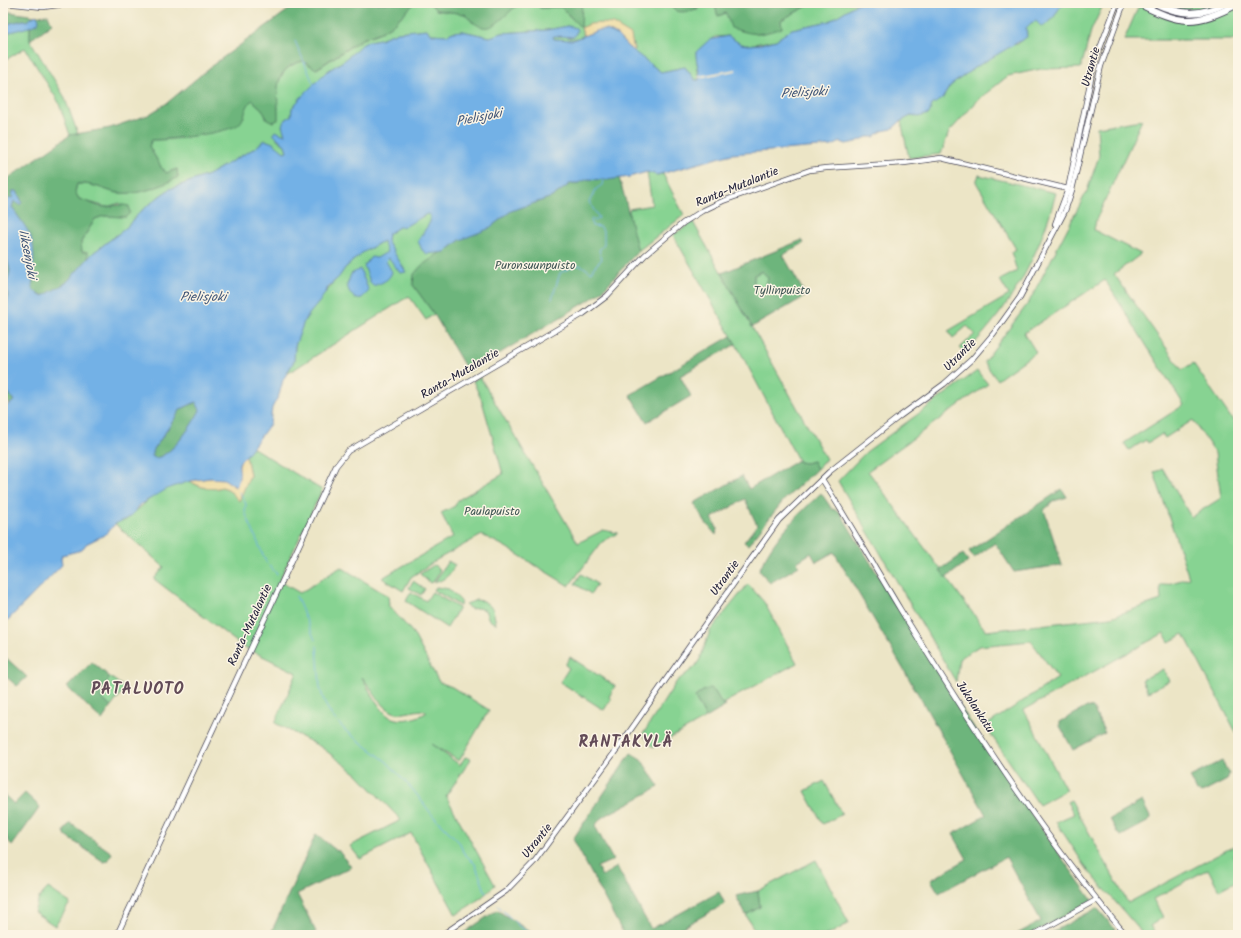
<svg xmlns="http://www.w3.org/2000/svg" width="1241" height="938" viewBox="0 0 1241 938" font-family="Kalam,sans-serif">
<style>
.green{fill:#87d392;stroke:#547a66;fill-rule:evenodd}
.forest{fill:#6db57c;stroke:#486c5c;fill-rule:evenodd}
.sand{fill:#eeda9e;stroke:#887e6c}
.water{fill:#73b1e6;stroke:#4a6a90;fill-rule:evenodd}
.pier{fill:#ece5c6}
.lines{fill:none;stroke-linecap:round;stroke-linejoin:round}
.stream{stroke:#73b1e6;stroke-width:1}
.secondary-casing{stroke:#403f50;stroke-width:6}
.highway-casing{stroke:#403f50;stroke-width:8}
.secondary{stroke:#fff;stroke-width:4.5}
.highway{stroke:#fff;stroke-width:6}
.labels{text-anchor:middle;dominant-baseline:central;stroke-width:3;stroke-linejoin:round;paint-order:stroke}
.street-label{font-size:12px;fill:#22223b;stroke:#fcf5e5}
.park-label{font-size:12px;fill:#405755;stroke:#fcf5e5}
.water-label{font-size:13px;font-style:italic;fill:#3e5477;stroke:#fcf5e5}
.district-label{font-size:16px;font-weight:bold;letter-spacing:1px;fill:#624b57;stroke:#fcf5e5}
</style>
<rect width="100%" height="100%" fill="#fcf5e5"/>
<filter id="ink" filterUnits="userSpaceOnUse"><feTurbulence type="fractalNoise" baseFrequency=".025" numOctaves="2"/><feDisplacementMap in="SourceGraphic" scale="8" xChannelSelector="R" yChannelSelector="G"/><feConvolveMatrix kernelMatrix="1 2 1 2 8 2 1 2 1" color-interpolation-filters="sRGB"/></filter>
<filter id="wash" filterUnits="userSpaceOnUse"><feTurbulence type="fractalNoise" baseFrequency=".012" numOctaves="4" result="noise"/><feDisplacementMap in="SourceGraphic" scale="16" xChannelSelector="R" yChannelSelector="G"/><feGaussianBlur stdDeviation="0.9" result="paint"/><feColorMatrix in="noise" values="0 0 0 0 0 0 0 0 0 0 0 0 0 0 0 0 0 1.4 0 .05"/><feComposite in="paint" operator="in"/></filter>
<g filter="url(#wash)">
<rect width="100%" height="100%" fill="#ece5c6"/>
<g class="green">
<path d="M415 3H430L436 10 465 14 473 23 521 3H536L540 8 561 7 569 16 576 21 581 3H672L675 11 698 9 702 3H714L718 16 726 13 781 20 813 3H858L830 21 792 29 776 40 748 45 740 44 728 36 715 37 696 52 699 80H695L685 67 661 72 634 52V44L582 30 584 36 570 40 554 39 553 36C559 35 566 35 571 38L568 26 547 30 502 33 490 37 462 31 453 32 447 35 430 34 427 29 398 32 380 39 369 41 361 46 345 60 326 72 304 94 292 108 291 116 285 120 282 126 286 136 279 133 277 139 285 145 287 151 284 152 266 140 255 148 208 175 170 189 161 195 140 212 126 228 93 253 88 259 87 252H82L81 242 95 219 104 216 126 217 120 203 106 207 79 199 75 192 77 184C91 183 100 188 113 192 133 197 161 187 178 177L177 169 166 173 161 167 149 146 152 140C189 140 211 132 244 117L246 106 252 100 262 109 267 119 278 109C275 87 278 67 303 61L317 69 362 39 381 32 392 25Z"/>
<path d="M1064 3H1104L1091 31 1081 68 1041 69 1008 76 979 99 949 132 941 154 909 158 901 121 942 99 950 86 974 68 1011 45 1018 44 1027 34 1026 28 1031 23 1036 21 1041 26C1057 21 1054 11 1064 3Z"/>
<path d="M1140 3H1238V36L1233 40H1124Z"/>
<path d="M30 23V40L64 96 78 134 70 135 58 101 25 48 7 59 3 57V32Z"/>
<path d="M1142 120 1096 220 1094 230 1141 254 1114 274 1182 370 1193 363 1238 428V736L1184 634 1169 642 1164 633 1024 710 1066 790 1039 805 985 726 1058 678 1031 641 979 646 959 659 956 682 838 481 866 452 977 371 988 384 868 471 986 631 1111 617 1161 600 1160 586 1189 578 1154 472 1163 469 1191 517 1221 498 1215 453 1193 420 1165 438 1162 434 1148 443 1146 440 1129 450 1124 443 1184 405 1105 280 1024 333 1036 352 997 380 984 362 1029 302 1087 191 1099 156 1097 127Z"/>
<path d="M647 172 657 175 663 174 684 215 638 251 630 225 629 209 652 205Z"/>
<path d="M979 175 1056 193C1039 257 1012 306 965 353L960 348 975 334 967 326 953 338 948 331 1009 295 1000 280 1017 271 1011 252 1016 249 976 182Z"/>
<path d="M526 178 413 285 434 314 426 320 409 296 287 374 294 361 295 346 303 323 313 308 345 268 362 253 383 241 405 272 387 241 388 234 399 227 406 226 428 211Z"/>
<path d="M693 222 826 459 817 469 813 461 806 463 799 462 798 460 736 344 673 235Z"/>
<path d="M763 271 768 278 766 288 754 285V275Z"/>
<path d="M480 377 578 543 603 530 618 533 602 542 569 586 504 546 482 535 438 559 411 577 403 591 382 578 453 537 441 513 455 506 458 500 503 474 482 401 473 381Z"/>
<path d="M252 447 322 490 279 581 300 593 341 567 388 596 389 605H388L413 633 439 682 452 687 489 710 459 761 431 744 460 765 465 757 471 759 446 796 495 885 482 897 456 915 411 833 360 859 350 846 401 820 357 774 321 747 275 723 297 673 242 646 154 579 164 567 113 522 126 520 154 495 167 486 190 481C198 487 212 491 222 487L228 489 239 500 250 475 246 456ZM362 677C371 688 378 703 391 711 402 718 420 706 427 712 417 719 396 724 386 714 378 706 367 687 362 677Z"/>
<path d="M448 561 455 565C449 576 446 579 434 583Z"/>
<path d="M434 565 440 570 434 581 430 583 420 574Z"/>
<path d="M581 574 597 584 591 594 575 584Z"/>
<path d="M413 581 425 589 421 595 409 588Z"/>
<path d="M748 584 764 602 797 663 722 704 715 692 710 688 703 691 695 697 706 718 653 748 643 734 677 681 695 667 700 659 710 631Z"/>
<path d="M436 587 449 589 461 601 460 606 434 590Z"/>
<path d="M411 592 426 601 432 592 459 608 447 628 406 601Z"/>
<path d="M476 600 484 601 493 609 496 624 489 620 485 610 477 608 471 609 465 605Z"/>
<path d="M570 657 615 686 609 697 611 699 604 710 560 682 569 668 565 665Z"/>
<path d="M1163 669 1169 681 1148 692 1142 680Z"/>
<path d="M110 677 125 688 111 707 99 696Z"/>
<path d="M824 781 842 814 823 824 805 791Z"/>
<path d="M1071 800 1128 903 1238 844V853L1233 856 1238 867V880L1219 890 1208 869 1153 899 1163 917 1150 926 1157 935H1144L1087 869 1056 822 1074 814 1067 802Z"/>
<path d="M816 860 849 923 828 935H757L746 915 760 907 758 891Z"/>
<path d="M48 888 70 903 55 926 34 912 39 898Z"/>
</g>
<g class="forest">
<path d="M298 3H330L332 5 334 3H415L392 25 381 32 362 39 316 69 303 61C270 69 279 95 278 120L273 122 267 119 262 109 252 100C244 108 246 117 239 124 229 133 168 140 152 140L149 146 161 167 166 173 177 169 178 177C161 187 134 197 113 192 100 188 91 183 77 184L75 192 79 199C88 201 95 206 104 207 114 207 116 203 129 206L130 213 126 217 104 216 95 219 81 242 82 252H88V259C79 270 55 299 39 295L32 288 34 275 31 238 12 207 14 200 20 204V200L18 193 12 198 3 199V184L10 177 70 135 110 128 148 115 167 103 214 64Z"/>
<path d="M430 3H521C498 18 490 43 465 14L436 10Z"/>
<path d="M536 3H582L581 28 561 7 540 8Z"/>
<path d="M673 3H702C695 12 686 13 675 11Z"/>
<path d="M714 3H813L781 20 782 28C758 36 755 35 731 28L726 13 718 16Z"/>
<path d="M3 11 35 16 48 15 52 24 30 40V23L24 20 3 25Z"/>
<path d="M619 178C627 202 631 227 638 251L601 292 588 301 468 372 434 314 413 285 414 274 421 266 441 252H445L460 240 493 225 511 211 552 197 571 183H578L588 179Z"/>
<path d="M3 240 10 271 7 283 8 298 3 320Z"/>
<path d="M802 240 804 243 783 255 806 296 752 327 722 273ZM762 271 768 278 765 288 754 285V275Z"/>
<path d="M731 336 736 344 680 376 691 396 647 422 630 395Z"/>
<path d="M3 384 14 401 10 405 3 392Z"/>
<path d="M196 402 201 410C193 424 171 457 155 458L152 456V452L181 409Z"/>
<path d="M798 460 799 462 806 463 813 461 817 469 784 500 748 545 744 542 757 525 745 499 712 518 717 528 716 535 705 522 694 503 742 476 749 489Z"/>
<path d="M1062 489 1067 497 1054 501 1044 510 1062 565 1014 572 995 543 974 558 969 551Z"/>
<path d="M821 493 832 509 839 511C919 643 1001 775 1092 900L1030 935H1015L1041 921 1006 857 939 893 931 880 967 859 953 834 986 815 921 699 834 552 816 562 811 553 797 562 799 566 770 583 759 570C775 536 795 518 821 493Z"/>
<path d="M963 554 968 561 946 578 940 570Z"/>
<path d="M3 655 27 677 17 686 3 674Z"/>
<path d="M92 662 110 677 99 696 111 707 102 720 67 687Z"/>
<path d="M710 688 715 692 722 704H725L726 706 706 718 695 697 703 691Z"/>
<path d="M1087 707 1093 708 1105 733 1073 750 1060 726V722Z"/>
<path d="M631 753 641 759 659 787 601 818 595 826 613 860 597 867 602 876 617 867 651 929 719 892 725 904 668 935H624L573 839Z"/>
<path d="M1222 761 1229 774 1227 780 1202 793 1197 791 1190 777Z"/>
<path d="M25 793 40 807 12 846 3 832V794L14 804Z"/>
<path d="M1142 801 1150 817 1149 821 1121 836 1118 834 1110 819Z"/>
<path d="M70 823 112 853 108 861 104 862 66 836 64 831Z"/>
<path d="M316 834 337 851 338 850 351 867 297 894 316 932 310 935H270Z"/>
<path d="M758 891 760 907 746 915 736 896Z"/>
<path d="M1097 908 1120 935H1092L1090 932 1083 935H1063L1061 933 1057 935H1047Z"/>
<path d="M497 910 535 935H467L465 932Z"/>
</g>
<g class="sand">
<path d="M602 23 613 24 631 35 634 52C612 34 615 23 584 36L581 28 590 24Z"/>
<path d="M246 456 250 475 239 501 228 489 222 487C211 491 199 487 190 481 205 479 224 472 234 487L239 477C239 467 237 462 246 456Z"/>
</g>
<g class="water">
<path d="M858 3H1066C1055 7 1058 21 1041 26L1036 21 1031 23 1026 28 1027 37 974 68 950 86 942 99 932 105 929 114 918 117 913 115 901 121 892 129 882 131 874 137H867L856 142 846 144 841 142 832 146 732 154 657 175 647 172 629 177 607 180 588 179 578 183H571L552 197 511 211 488 229 460 240 445 252 427 254 422 250 418 241 430 222V215L427 214 406 226 399 227 388 234 387 241 406 272 400 273 389 258 386 261 392 272C389 281 381 283 373 286L371 284 364 266 371 257 377 258 387 252 383 241 362 253 345 268 339 277 329 286 320 301 305 319 295 346 294 361 283 380 279 395 272 408 270 424 246 456C234 464 241 467 239 477 239 480 237 484 236 487L224 479 210 478 190 481 167 489 141 504 130 517 115 524 106 534 86 544 82 550 62 555 61 559 62 565 3 625V406L9 405 14 401 3 384V320L8 298 7 283 10 271 3 239V199L12 198 13 191H17L22 202 20 205 14 201 12 207C18 217 26 226 31 237 36 250 33 274 32 288L39 295 43 296 66 283 93 253 126 228 140 212 161 195 170 189 208 175 255 148 265 140 273 143 284 152 287 151 285 145 273 134 275 131 285 135C282 124 279 124 291 116L292 108 304 94 326 72 345 60 360 46 369 41 380 39 398 32 427 29 430 34 447 35 453 32 462 31 490 37 502 33 547 30 568 26 576 28 577 31 574 37 553 36 554 39 573 40 599 30H607L617 35 628 47 661 72 685 67 695 80H699C701 71 695 62 696 52L709 40 728 36 741 44 748 45 761 44 776 40 792 29 830 21ZM196 402 200 410C193 424 171 457 155 458L152 456V452L181 409Z"/>
<path d="M36 15 39 19 38 23 29 27 3 34V25L24 20 27 21Z"/>
<path d="M360 269 369 291 362 298 355 299 349 291 347 285 351 274Z"/>
</g>
<path class="pier" d="M736 69V71L699 78 698 76Z"/>
<g class="lines">
<g class="stream">
<path d="M295 41 314 85"/>
<path d="M552 299 560 273 576 265 582 266 591 272 594 267 602 259 599 250 604 245V233L601 227 592 226 591 218 595 221 599 218 589 202 596 189 602 185 603 179"/>
<path d="M239 492 246 504 245 512 266 562 277 574"/>
<path d="M296 596 315 640"/>
<path d="M317 646 320 688 325 704 332 716 346 731 387 762 414 791 433 816 460 843 463 852 475 864 486 893"/>
<path d="M498 906 520 927 532 935"/>
</g>
</g>
</g>
<g filter="url(#ink)">
<g class="lines">
<defs>
<g id="secondary">
<path d="M5 3 43 7 73 3"/>
<path d="M1055 224 1068 189 1094 64 1117 3"/>
<path d="M822 479C849 522 874 566 900 609 969 721 1041 834 1126 935"/>
<path d="M117 935 336 466 348 451 583 314 607 296 645 255 683 223 702 211 723 201 810 170 826 168 904 163 941 158 1068 189"/>
<path d="M442 935 506 891 534 862 620 745 712 614 779 520 829 472 900 416 944 384 972 359 994 333 1020 297 1065 211 1072 190 1101 66 1124 3"/>
<path d="M1033 935 1096 900"/>
</g>
<g id="highway">
<path d="M1138 3C1181 25 1195 26 1238 4"/>
<path d="M1154 3C1180 15 1200 17 1226 3"/>
</g>
</defs>
<use href="#secondary" class="secondary-casing"/>
<use href="#highway" class="highway-casing"/>
<use href="#secondary" class="secondary"/>
<use href="#highway" class="highway"/>
</g>
</g>
<g class="labels">
<g class="street-label">
<text transform="translate(1091 67) rotate(-74)">Utrantie</text>
<text transform="translate(737 187) rotate(-22)">Ranta-Mutalantie</text>
<text transform="translate(960 355) rotate(-45)">Utrantie</text>
<text transform="translate(460 374) rotate(-30)">Ranta-Mutalantie</text>
<text transform="translate(725 578) rotate(-54)">Utrantie</text>
<text transform="translate(250 625) rotate(-65)">Ranta-Mutalantie</text>
<text transform="translate(975 707) rotate(57)">Jukolankatu</text>
<text transform="translate(537 841) rotate(-51)">Utrantie</text>
</g>
<g class="park-label">
<text x="535" y="265">Puronsuunpuisto</text>
<text x="782" y="290">Tyllinpuisto</text>
<text x="492" y="511">Paulapuisto</text>
</g>
<g class="water-label">
<text transform="translate(804 93) rotate(-3)">Pielisjoki</text>
<text transform="translate(479 118) rotate(-11)">Pielisjoki</text>
<text transform="translate(27 254) rotate(79)">Iiksenjoki</text>
<text x="203" y="297">Pielisjoki</text>
</g>
<g class="district-label">
<text x="138" y="689">PATALUOTO</text>
<text x="626" y="742">RANTAKYLÄ</text>
</g>
</g>
<rect width="1241" height="938" fill="none" stroke="#fcf5e5" stroke-width="16"/>
</svg>
